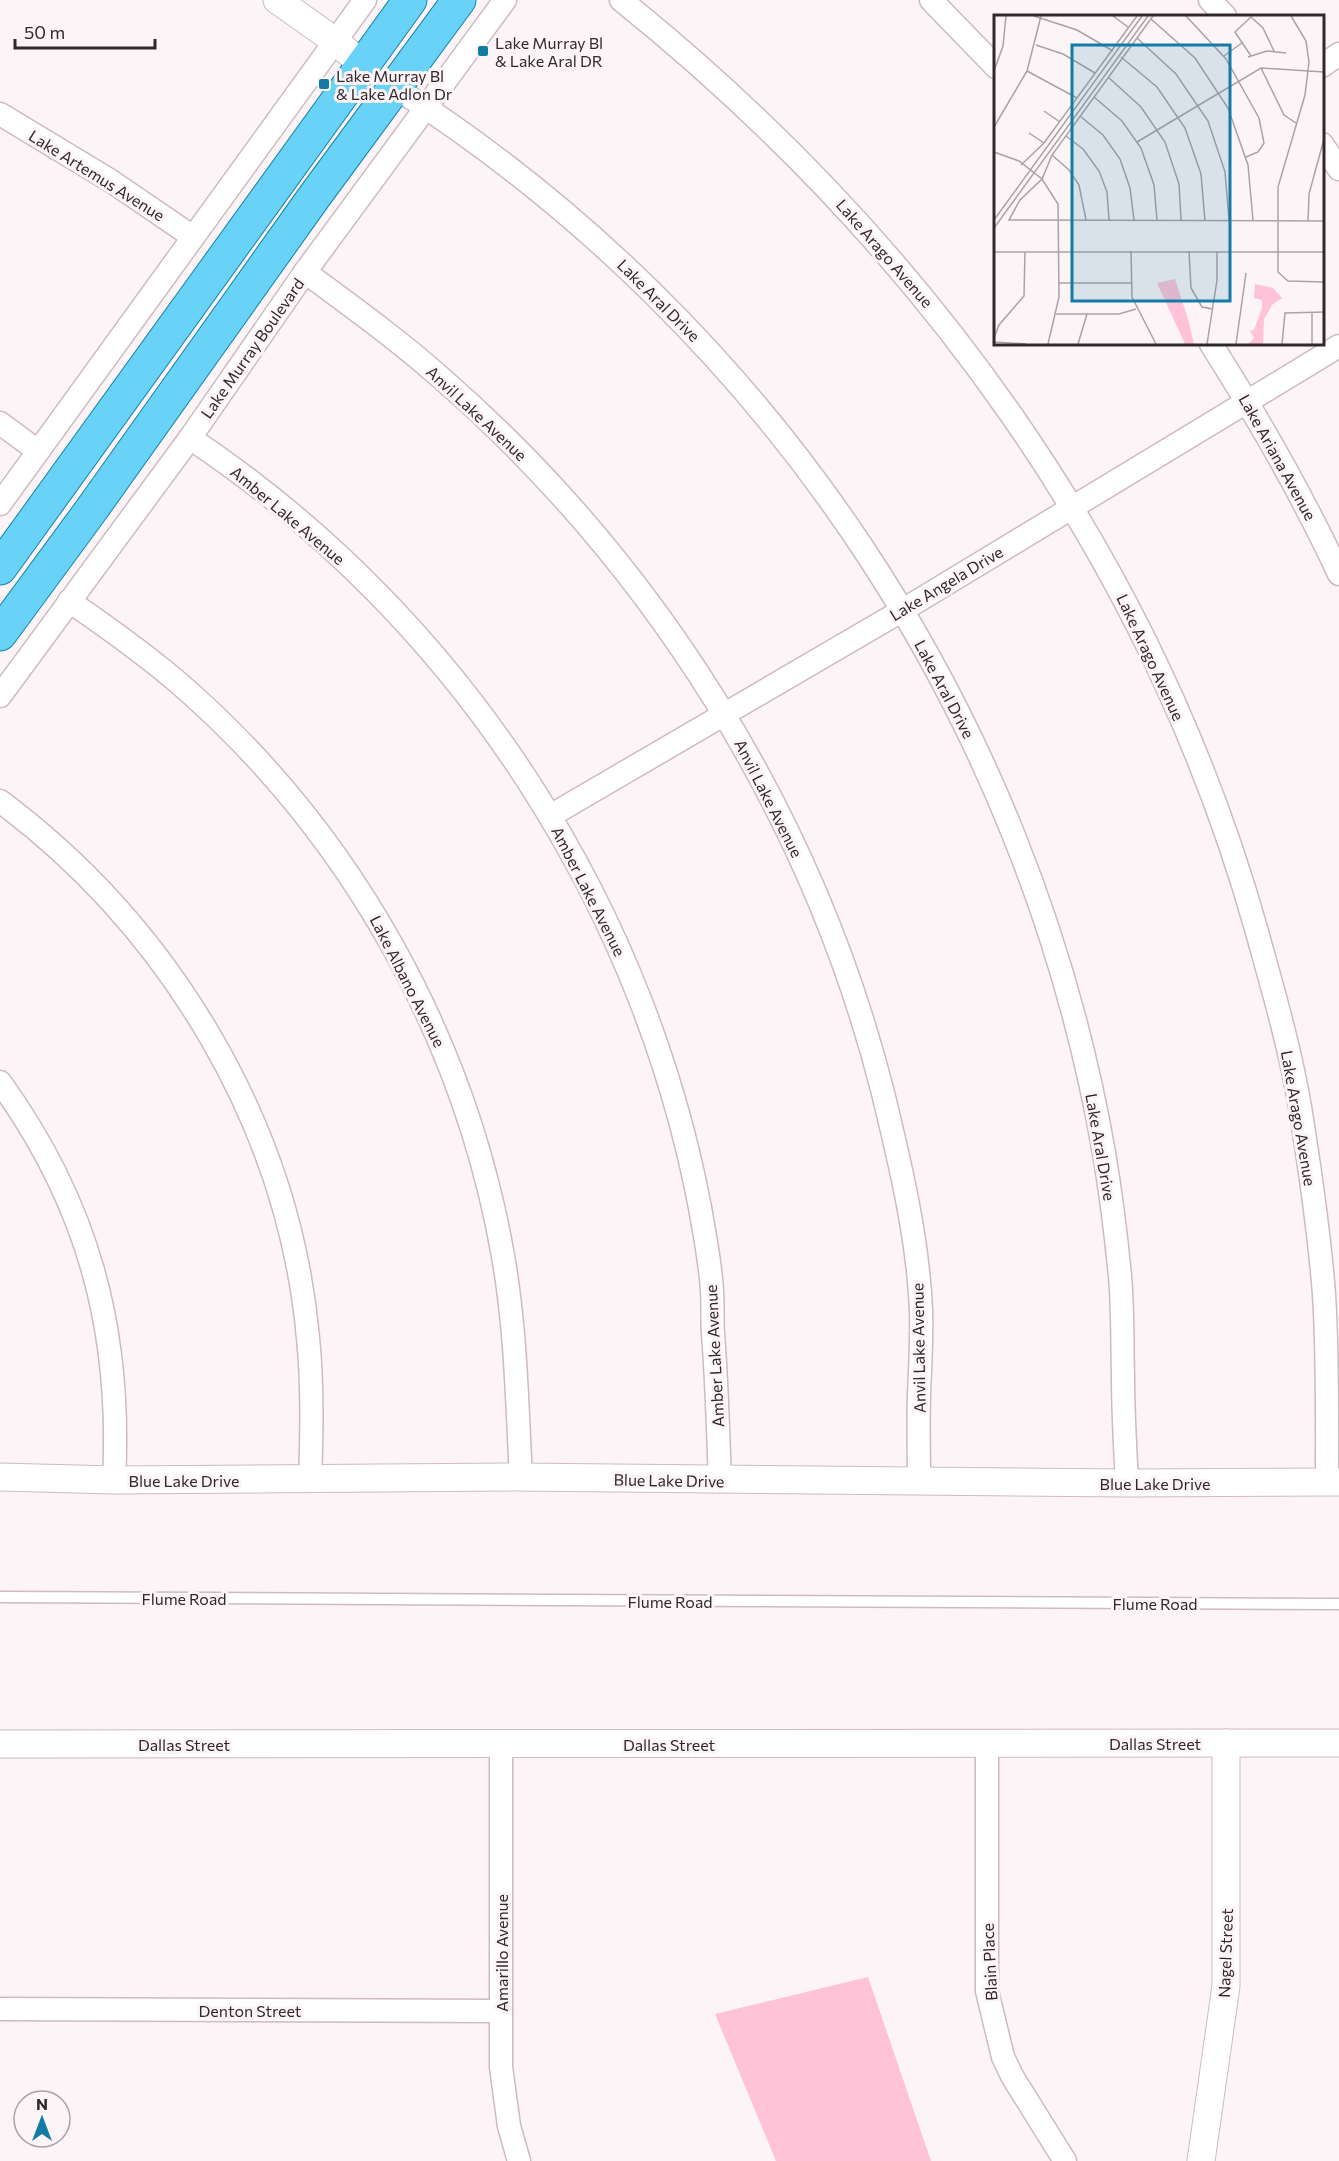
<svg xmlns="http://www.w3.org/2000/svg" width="1339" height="2161" viewBox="0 0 1339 2161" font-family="Commissioner,sans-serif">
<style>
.green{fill:#ffc2d6}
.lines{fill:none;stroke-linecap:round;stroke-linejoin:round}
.service-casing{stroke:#cfbac0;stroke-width:13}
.minor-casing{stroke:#cfbac0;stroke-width:25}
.tertiary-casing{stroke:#cfbac0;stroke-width:29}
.primary-casing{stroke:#1383ac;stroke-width:35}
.service{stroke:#fff;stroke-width:10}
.minor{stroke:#fff;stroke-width:22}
.tertiary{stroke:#fff;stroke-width:27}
.primary{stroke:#68d2f7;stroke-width:33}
.poi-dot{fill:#137ca6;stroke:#fcf4f6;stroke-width:2}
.labels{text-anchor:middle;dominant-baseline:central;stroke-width:6;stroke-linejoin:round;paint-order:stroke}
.poi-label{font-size:16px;fill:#30282b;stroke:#fcf4f6;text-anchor:start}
.street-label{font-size:16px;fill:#30282b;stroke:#fcf4f6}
.inset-road{fill:none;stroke:#aaa2a5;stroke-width:1.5}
.view{fill:#137ca6;fill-opacity:0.15;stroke:#137ca6;stroke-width:3}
.inset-edge{fill:none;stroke:#30282b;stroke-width:3}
</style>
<rect width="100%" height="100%" fill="#fcf4f6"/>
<path class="green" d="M868 1977 931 2161H776L715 2014Z"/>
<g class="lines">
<defs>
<path id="service" d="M0 1597 1339 1604"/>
<g id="minor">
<path d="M621 0C922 242 1152 558 1257 932 1273 990 1290 1048 1300 1107 1310 1169 1319 1231 1324 1294 1328 1356 1327 1419 1327 1482"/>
<path d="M931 0 996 67"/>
<path d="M1210 0 1225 16"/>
<path d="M1322 66 1339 54"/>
<path d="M396 88C770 328 1028 715 1104 1153 1111 1194 1116 1235 1120 1276 1123 1309 1122 1343 1123 1376 1123 1411 1125 1447 1127 1483"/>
<path d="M0 114 111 181 193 237"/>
<path d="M1322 144 1339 169"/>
<path d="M305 272C351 306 397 339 440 377 655 564 813 816 883 1093 900 1163 918 1238 921 1310 922 1338 920 1367 919 1396 918 1424 919 1453 919 1481"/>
<path d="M1211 344C1258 418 1302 494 1339 574"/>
<path d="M0 423 38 451"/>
<path d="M190 438C462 619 652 913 705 1236 708 1254 711 1272 712 1291 713 1305 712 1319 713 1334 717 1383 718 1432 720 1481"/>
<path d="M0 504 365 0"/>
<path d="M69 601C110 629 151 658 189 692 353 838 465 1039 503 1256 516 1329 517 1404 521 1478"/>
<path d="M0 696 190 438 305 272 505 0"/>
<path d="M0 801C170 928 289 1125 308 1338 313 1385 312 1431 310 1479"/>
<path d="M550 816 903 610 1339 346"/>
<path d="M0 1082C88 1204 122 1330 114 1480"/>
<path d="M501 1744V2067L509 2126 519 2161"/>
<path d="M987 1744V1991L1003 2057 1012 2076 1065 2161"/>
<path d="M0 2009 501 2011"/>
</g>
<g id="tertiary">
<path d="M277 0 335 41 363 65"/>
<path d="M0 1477 114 1480 516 1477 1127 1483 1339 1482"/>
<path d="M0 1744 1339 1743"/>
<path d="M1201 2161 1226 1986V1743"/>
</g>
<g id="primary">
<path d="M0 568 410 0"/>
<path d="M0 634 89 513 314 197 459 0"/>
</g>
</defs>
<use href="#service" class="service-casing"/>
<use href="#minor" class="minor-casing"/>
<use href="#tertiary" class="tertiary-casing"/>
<use href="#primary" class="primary-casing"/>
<use href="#service" class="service"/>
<use href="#minor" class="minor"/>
<use href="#tertiary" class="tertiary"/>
<use href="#primary" class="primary"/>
</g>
<g class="poi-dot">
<rect x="477" y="45" width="12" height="12" rx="3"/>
<rect x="318" y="78" width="12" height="12" rx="3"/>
</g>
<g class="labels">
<g class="poi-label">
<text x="495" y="42">Lake Murray Bl<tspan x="495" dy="18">&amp; Lake Aral DR</tspan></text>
<text x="336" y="75">Lake Murray Bl<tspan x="336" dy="18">&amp; Lake Adlon Dr</tspan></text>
</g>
<g class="street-label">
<text transform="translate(97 175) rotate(32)">Lake Artemus Avenue</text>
<text transform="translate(885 253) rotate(49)">Lake Arago Avenue</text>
<text transform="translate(659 300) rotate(45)">Lake Aral Drive</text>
<text transform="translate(252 348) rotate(-55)">Lake Murray Boulevard</text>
<text transform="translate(477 413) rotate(43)">Anvil Lake Avenue</text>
<text transform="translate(1278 457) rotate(61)">Lake Ariana Avenue</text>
<text transform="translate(288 515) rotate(40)">Amber Lake Avenue</text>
<text transform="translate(946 583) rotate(-31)">Lake Angela Drive</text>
<text transform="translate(1151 657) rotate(65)">Lake Arago Avenue</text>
<text transform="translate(945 689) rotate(62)">Lake Aral Drive</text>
<text transform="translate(769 798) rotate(63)">Anvil Lake Avenue</text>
<text transform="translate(589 891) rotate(63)">Amber Lake Avenue</text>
<text transform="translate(408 981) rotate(63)">Lake Albano Avenue</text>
<text transform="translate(1299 1118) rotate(80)">Lake Arago Avenue</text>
<text transform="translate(1101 1147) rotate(80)">Lake Aral Drive</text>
<text transform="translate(918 1348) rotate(-91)">Anvil Lake Avenue</text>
<text transform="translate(714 1356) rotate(-93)">Amber Lake Avenue</text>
<text x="184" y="1480">Blue Lake Drive</text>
<text transform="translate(669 1480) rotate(1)">Blue Lake Drive</text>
<text x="1155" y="1483">Blue Lake Drive</text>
<text x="184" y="1598">Flume Road</text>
<text x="670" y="1601">Flume Road</text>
<text x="1155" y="1603">Flume Road</text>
<text x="1155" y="1743">Dallas Street</text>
<text x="184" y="1744">Dallas Street</text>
<text x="669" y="1744">Dallas Street</text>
<text transform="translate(501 1953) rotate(-90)">Amarillo Avenue</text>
<text transform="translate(1225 1953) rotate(-88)">Nagel Street</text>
<text transform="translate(989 1962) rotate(-93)">Blain Place</text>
<text x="250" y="2010">Denton Street</text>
</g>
</g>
<g transform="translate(994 15)">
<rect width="330" height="330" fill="#fcf4f6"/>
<path d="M181 264 194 304 200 329H191L163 268ZM261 269 279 273 288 283 278 290 270 304 269 329H254L260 323 256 316 260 315 268 293V285L260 283Z" fill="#ffc2d6"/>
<path class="inset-road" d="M40 1 83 15 119 36M119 1 134 12M159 1 58 140 48 164 26 185 15 205 330 206M192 1 232 44 265 103 270 128 264 137 252 142M297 1 312 26 315 47 311 80 284 172V257L294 266 330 267M157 4 201 43 234 93 254 150 259 205M143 23 182 59 214 106 231 157 235 205M42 30 69 39 101 58M230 41 249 27M257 41 241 17 257 2 269 13 280 36M127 42 163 72 191 113 207 159 211 206M254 42 273 36 292 38M267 53 290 100 302 108M0 56 9 31 12 1M33 56 83 83M114 62 147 92 171 127 185 169 187 205M100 82 128 106 147 133 160 170 163 205M50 96 66 107M86 101 109 120 126 144 136 173 140 205M0 112 33 56 47 1M35 118 50 128M72 121 89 134 105 156 113 177 115 205M143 127 267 53 330 57M0 137 25 146 48 164 64 189 65 282 54 329M58 140 75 155 85 170 92 205M27 150 50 128 143 1M0 205 148 1M314 206 315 179 330 124M0 213 154 1M137 236 138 282 162 329M195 236 197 273 208 292 219 294M0 237H330M65 268H137M318 297V329M62 299H125L142 294M0 323 5 310 30 281 31 237M0 327 32 329M84 329 93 299M213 329 223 265V236M242 329 252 258M288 329 291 298 330 297"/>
<path class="view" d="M78 30H236V286H78Z"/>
<rect width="330" height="330" class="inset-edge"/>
</g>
<g transform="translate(42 2119)"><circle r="28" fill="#fcf4f6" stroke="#aaa2a5" stroke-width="1.5"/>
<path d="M0-4.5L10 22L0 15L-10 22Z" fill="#137ca6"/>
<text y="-9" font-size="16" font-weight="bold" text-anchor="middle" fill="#30282b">N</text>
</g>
<path d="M15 39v9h140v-9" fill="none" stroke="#30282b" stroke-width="3"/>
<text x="24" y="39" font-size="18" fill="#30282b" stroke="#fcf4f6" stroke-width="4.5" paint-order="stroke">50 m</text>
</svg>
